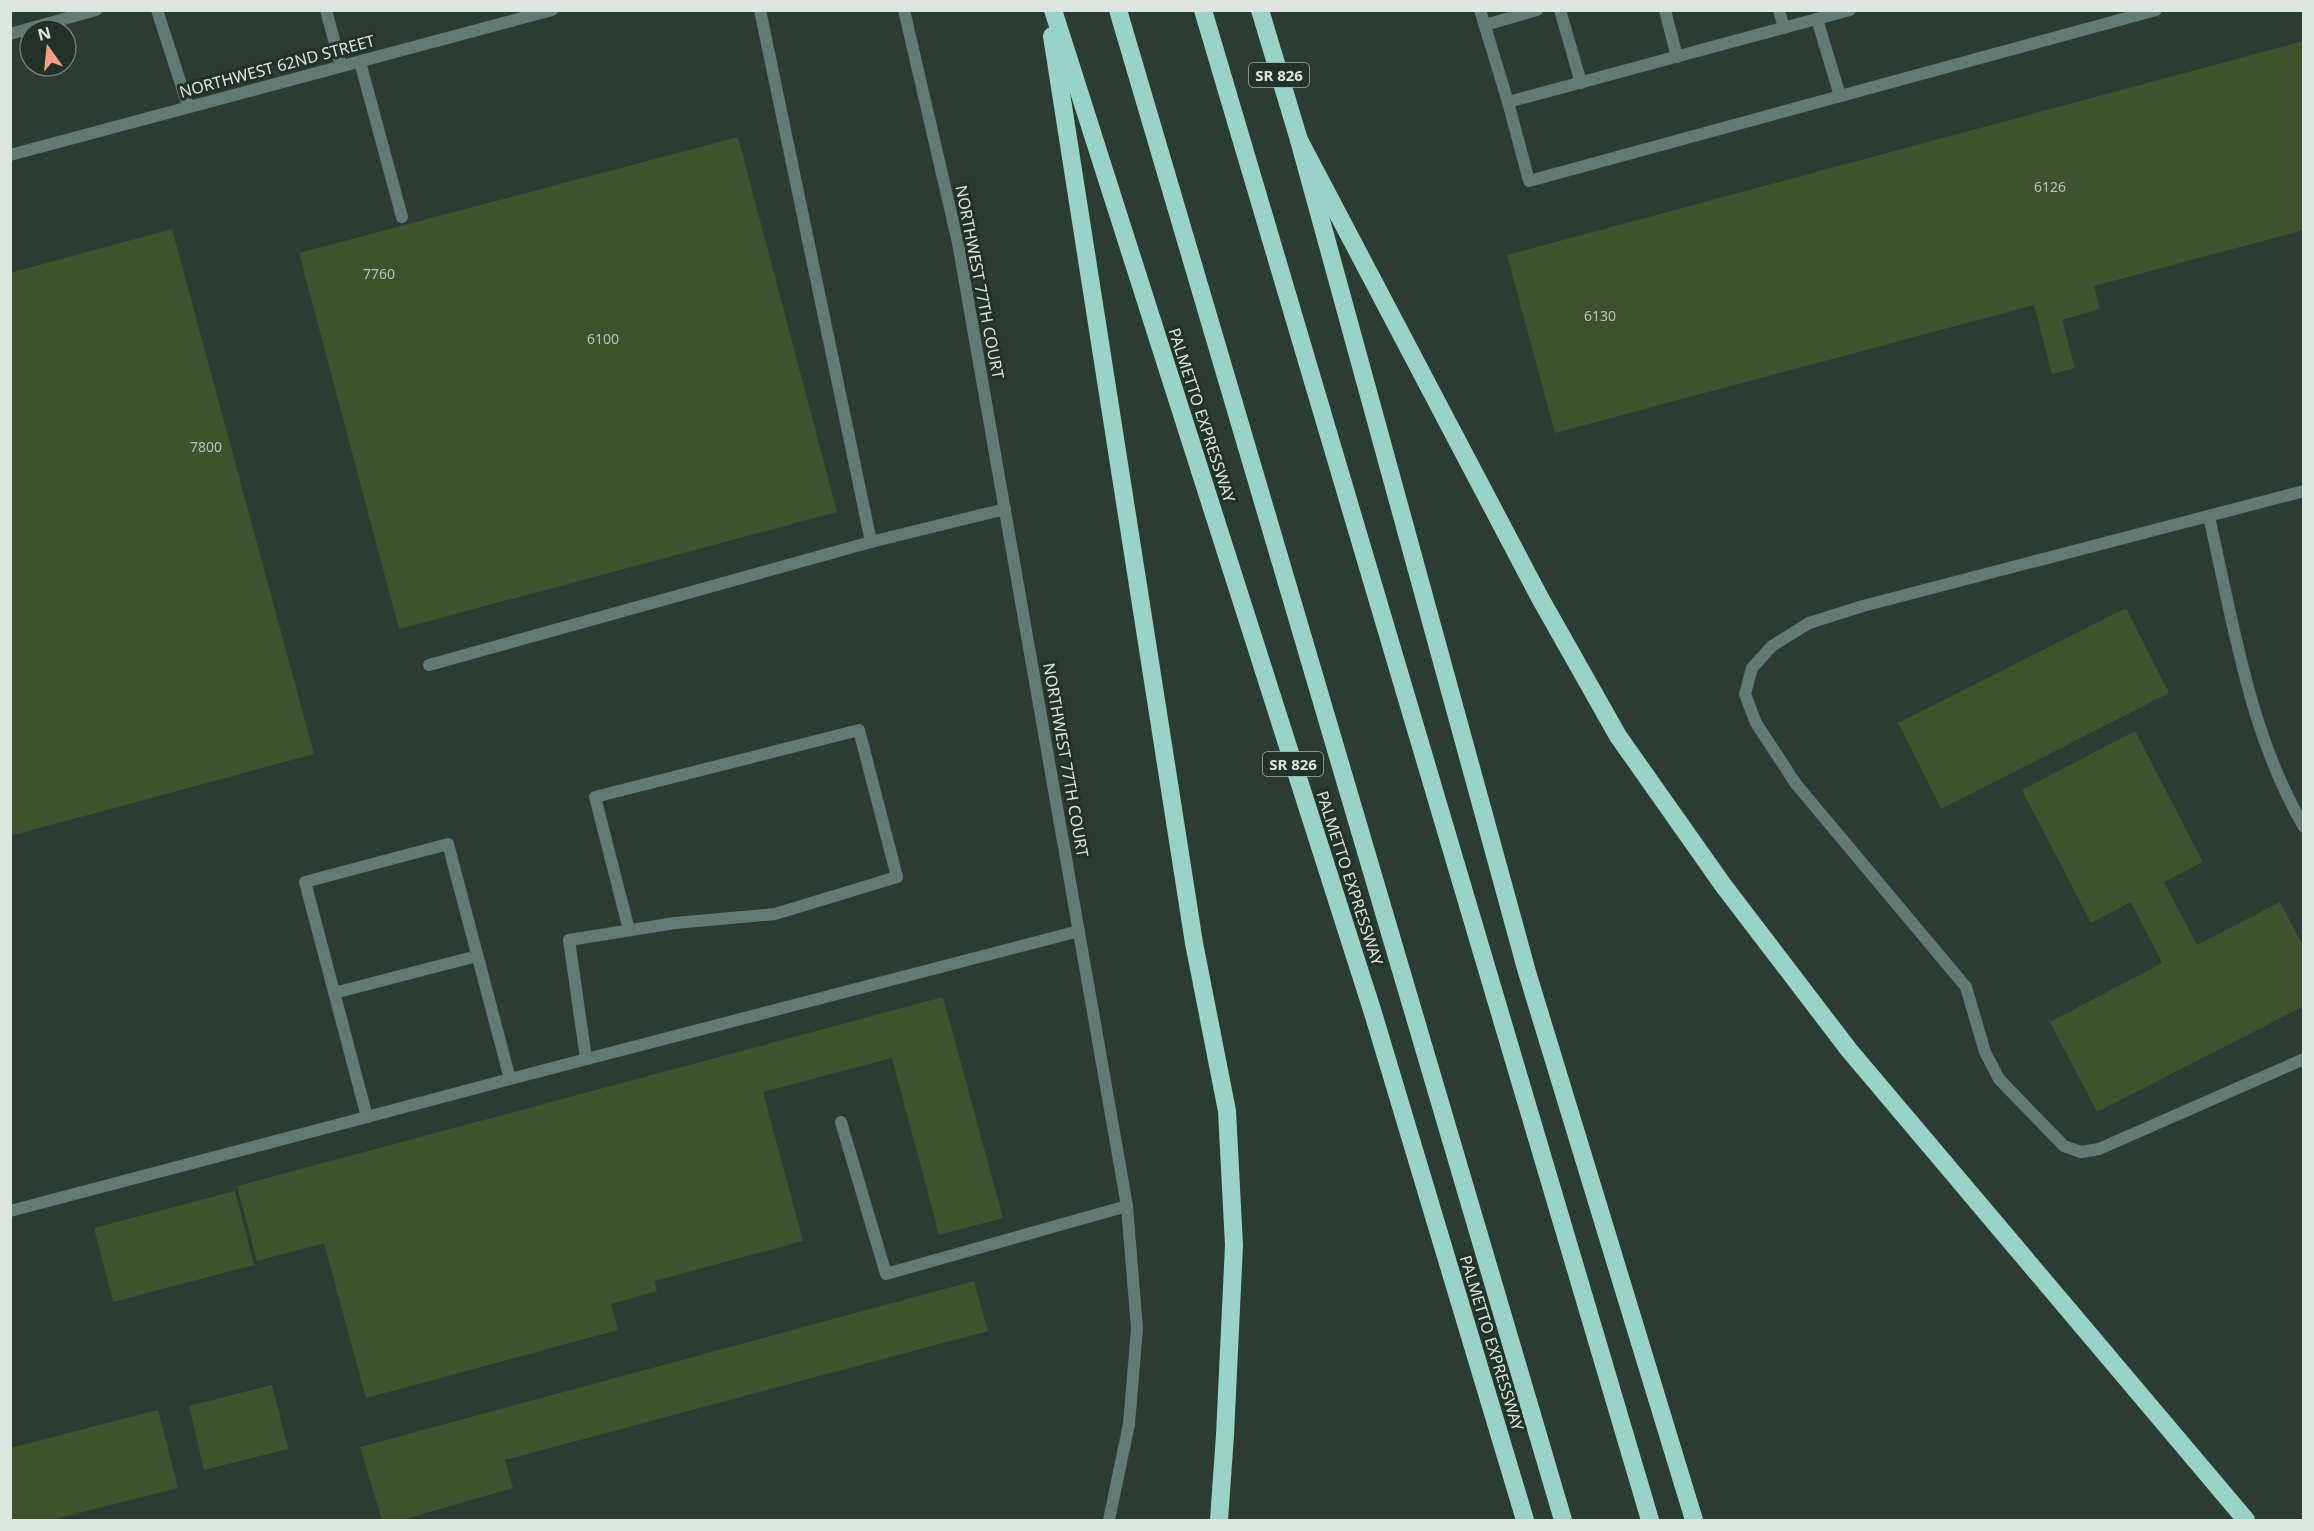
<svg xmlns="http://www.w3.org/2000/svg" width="2314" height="1531" viewBox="0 0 2314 1531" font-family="'Noto Sans',sans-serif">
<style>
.building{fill:#3e522e}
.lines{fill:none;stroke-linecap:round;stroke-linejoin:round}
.service{stroke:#627974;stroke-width:12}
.minor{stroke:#627974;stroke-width:12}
.tertiary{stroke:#627974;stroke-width:12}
.motorway{stroke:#99d2c6;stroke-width:18}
.labels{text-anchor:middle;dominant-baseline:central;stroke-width:6;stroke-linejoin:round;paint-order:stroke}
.number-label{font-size:14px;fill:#b5c2b4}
.shield{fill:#223228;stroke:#a5b1a9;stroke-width:1.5}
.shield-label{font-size:15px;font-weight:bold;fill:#dde7e0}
.street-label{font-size:16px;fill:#dde7e0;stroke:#223228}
</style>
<rect width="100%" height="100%" fill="#2c3c32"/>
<g class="building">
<path d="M2304 41V230L2094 286 2100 309 2062 320 2075 368 2052 374 2034 305 1555 433 1507 255Z"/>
<path d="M738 137 837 512 399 629 299 253Z"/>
<path d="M172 229 314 754 10 836V273Z"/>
<path d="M2126 608 2169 693 1941 809 1898 723Z"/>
<path d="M2135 731 2203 862 2164 882 2197 945 2280 902 2304 948V1006L2097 1112 2050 1022 2162 963 2131 902 2091 923 2022 790Z"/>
<path d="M943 997 1003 1218 939 1235 892 1058 763 1092 803 1241 654 1281 657 1291 611 1304 618 1330 366 1398 324 1243 257 1261 237 1186Z"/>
<path d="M235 1191 254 1265 113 1302 94 1228Z"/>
<path d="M974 1281 988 1331 505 1460 513 1488 402 1520H382L360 1447Z"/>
<path d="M272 1385 288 1449 204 1470 189 1406Z"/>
<path d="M158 1410 178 1488 51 1520H10V1448Z"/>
</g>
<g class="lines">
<g class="service">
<path d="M157 10 188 106"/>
<path d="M326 10 341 66"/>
<path d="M760 10 871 542 1005 509"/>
<path d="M1480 10 1508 102 1850 10"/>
<path d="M1560 10 1581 83"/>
<path d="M1665 10 1677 57"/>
<path d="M1779 10 1784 28"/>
<path d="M1817 19 1840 96"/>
<path d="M1485 25 1537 10"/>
<path d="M10 34 96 10"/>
<path d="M360 62 402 217"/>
<path d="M1508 102 1529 181 2156 10"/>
<path d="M2304 491 1863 606 1809 623 1772 646 1752 668 1745 694 1756 723 1796 784 1966 987 1985 1052 1999 1079 2064 1146 2081 1152 2099 1149 2304 1059"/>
<path d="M2209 517C2233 621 2249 733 2304 827"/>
<path d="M429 665 871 542"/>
<path d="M334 993 477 956"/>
<path d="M586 1059 569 940 675 923 775 914 897 877 859 730 595 797 629 930"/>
<path d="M510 1079 367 1117 305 882 448 844 510 1079 1079 931"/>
<path d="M841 1122 886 1274 1127 1206"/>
<path d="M10 1211 367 1117"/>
</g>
<path class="minor" d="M10 155 552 10"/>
<path class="tertiary" d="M904 10 958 243 1127 1206 1137 1329 1129 1424 1109 1520"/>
<g class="motorway">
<path d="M1053 10 1373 1013 1525 1520"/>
<path d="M1118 10 1563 1520"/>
<path d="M1203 10 1650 1520"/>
<path d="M1260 10 1299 140 1527 972 1694 1520"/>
<path d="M1052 36 1194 943 1227 1111 1234 1245 1225 1435 1219 1520"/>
<path d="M1299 140 1540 598 1618 736 1723 885 1849 1050 2246 1520"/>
</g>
</g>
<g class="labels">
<g class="number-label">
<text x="2050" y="186">6126</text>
<text x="379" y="273">7760</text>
<text x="1600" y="315">6130</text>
<text x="603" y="338">6100</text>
<text x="206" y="446">7800</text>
</g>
<g class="shield">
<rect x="1249" y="63" width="60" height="24" rx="4.5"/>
<rect x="1263" y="752" width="60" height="24" rx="4.5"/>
</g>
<g class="shield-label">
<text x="1279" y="75">SR 826</text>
<text x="1293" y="764">SR 826</text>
</g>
<g class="street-label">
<text transform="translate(277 66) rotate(-15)">NORTHWEST 62ND STREET</text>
<text transform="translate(980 282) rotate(79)">NORTHWEST 77TH COURT</text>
<text transform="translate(1202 415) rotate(72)">PALMETTO EXPRESSWAY</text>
<text transform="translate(1066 760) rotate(80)">NORTHWEST 77TH COURT</text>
<text transform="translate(1350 878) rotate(72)">PALMETTO EXPRESSWAY</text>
<text transform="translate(1492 1343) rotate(73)">PALMETTO EXPRESSWAY</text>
</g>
</g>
<rect width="2314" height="1531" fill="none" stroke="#dde7e0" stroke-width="24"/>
<g transform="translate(48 48) rotate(345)"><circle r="28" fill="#223228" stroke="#6d7a72" stroke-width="1.5"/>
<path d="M0-4.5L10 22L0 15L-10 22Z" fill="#f49e88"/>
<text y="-9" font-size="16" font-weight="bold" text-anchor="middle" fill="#dde7e0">N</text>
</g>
</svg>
